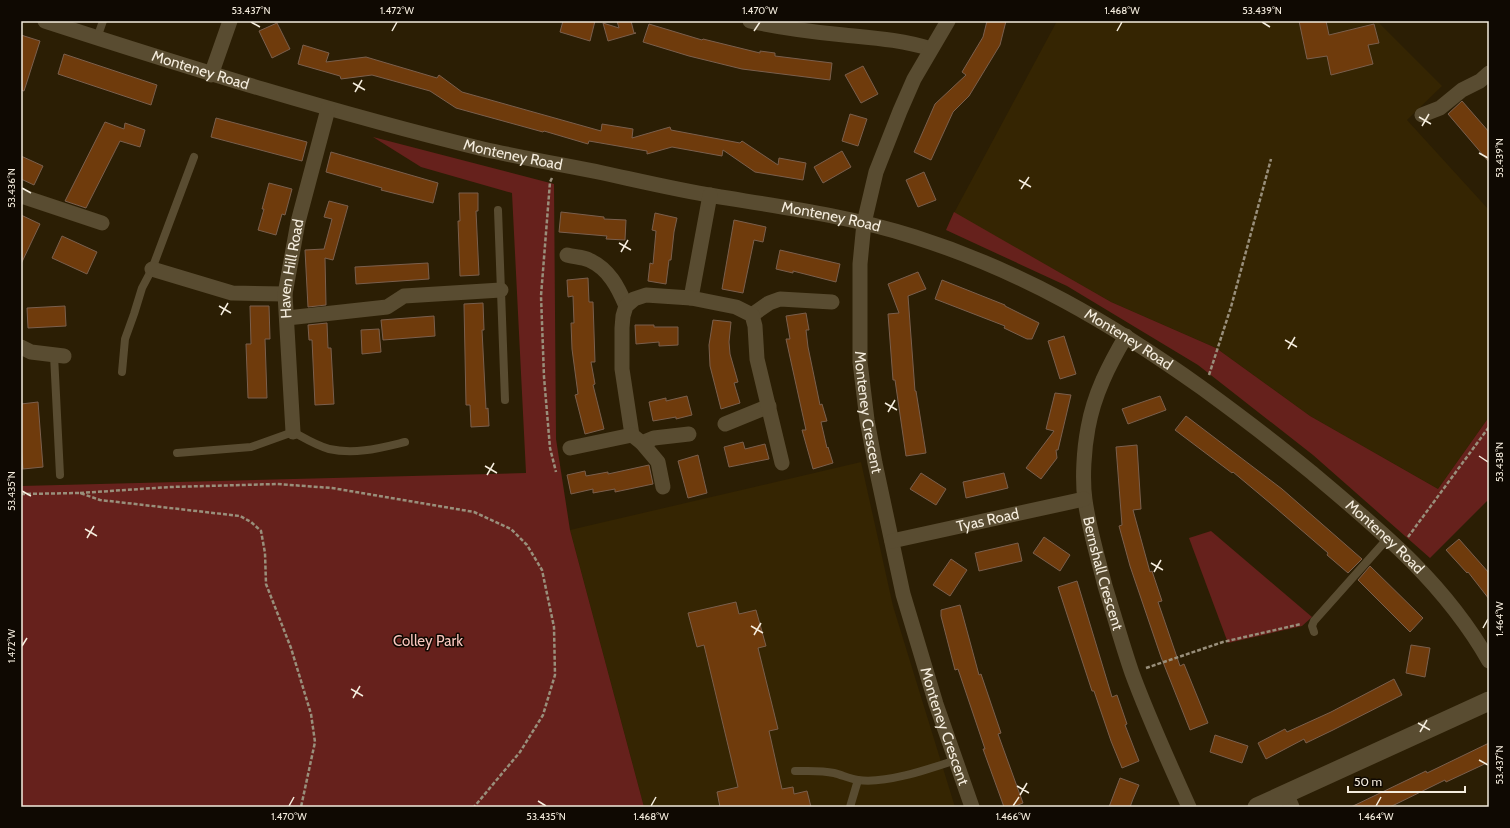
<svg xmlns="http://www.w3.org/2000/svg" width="1510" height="828" viewBox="0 0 1510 828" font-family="Cabin,sans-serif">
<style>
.built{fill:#352502}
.green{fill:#66211c}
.building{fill:#6f3b0c;stroke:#7a5f4d}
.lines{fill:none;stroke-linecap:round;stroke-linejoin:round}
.path{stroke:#998f7b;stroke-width:2.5;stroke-dasharray:4 2;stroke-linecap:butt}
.service{stroke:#594c31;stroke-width:8}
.minor{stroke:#594c31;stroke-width:15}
.tertiary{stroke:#594c31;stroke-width:19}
.ticks{fill:none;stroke:#f5edde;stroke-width:1.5}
.labels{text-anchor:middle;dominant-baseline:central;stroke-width:3;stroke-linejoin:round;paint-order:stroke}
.street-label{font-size:15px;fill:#f5edde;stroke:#0f0902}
.park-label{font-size:15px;fill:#f8c6be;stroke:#0f0902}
.neatline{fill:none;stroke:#f5edde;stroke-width:1.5}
.ticks-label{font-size:10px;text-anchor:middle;fill:#f5edde}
</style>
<rect width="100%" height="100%" fill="#2b1e04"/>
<g class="built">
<path d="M1057 21H1377L1442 86 1407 120 1489 210V417L1438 489 1310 416 1216 348 1111 302 954 213Z"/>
<path d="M861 462 893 606 955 807H644L570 530Z"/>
</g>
<g class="green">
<path d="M373 137 554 184 556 439 570 530 644 807H21V486L526 473 512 193 421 167Z"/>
<path d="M954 212 1111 302 1216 348 1310 416 1438 489 1489 417V503L1487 501 1430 558 1313 455 1198 365 1067 286 946 230Z"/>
<path d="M1211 531 1312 617 1302 626 1228 643 1189 538Z"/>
</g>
<g class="building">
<path d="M563 21H595L590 41 560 32Z"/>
<path d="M617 21H631L634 33H636L608 41 603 23 619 28Z"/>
<path d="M987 21H1006L1000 45 969 96 953 112 931 160 914 152 935 104 966 75 962 72 983 37Z"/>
<path d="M1299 21H1326L1329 35 1374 24 1379 43 1368 45 1373 64 1331 75 1327 56 1307 59Z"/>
<path d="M277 23 290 49 272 58 259 31Z"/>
<path d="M649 24 702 40 703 39 760 53V51L775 53V56L832 63 830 80 742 69 689 56 643 42Z"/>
<path d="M21 35 40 41 24 91 21 90Z"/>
<path d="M303 45 329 53 326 62 366 57 437 78 439 75 462 92 601 131 602 124 633 129 632 138 670 127 671 130 740 143 742 141 778 165 779 158 806 163 803 180 755 172 723 150 722 156 672 147 647 154V151L589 141 588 144 544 131 543 132 456 108 430 91 372 75 341 79 340 76 298 64Z"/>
<path d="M64 54 157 85 151 105 58 74Z"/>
<path d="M863 66 878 94 861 103 845 75Z"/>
<path d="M1462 101 1489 132V162L1448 114Z"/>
<path d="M850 114 867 119 858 146 842 141Z"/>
<path d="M216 118 307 142 302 161 211 137Z"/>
<path d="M105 122 124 129 125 123 145 130 140 147 120 141 86 208 65 201Z"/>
<path d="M842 151 851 167 823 183 814 167Z"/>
<path d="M331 152 438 183 433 203 381 190 382 188 326 172Z"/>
<path d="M21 156 43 166 34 185 21 179Z"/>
<path d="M924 172 936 200 918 207 906 180Z"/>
<path d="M269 183 292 189 285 215 282 214 276 235 258 230 264 209H262Z"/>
<path d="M459 193H478V211H476L479 275 460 276 458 221H460Z"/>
<path d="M329 201 348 206 333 260 325 258 326 305 308 307 305 250 324 249 332 219 324 217Z"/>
<path d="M561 212 604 217V219L626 220 625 240 606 239 607 236 559 232Z"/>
<path d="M655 213 677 218 674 232 671 260H669L666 284 648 281 650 263 653 264 656 231 652 230Z"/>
<path d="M21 215 40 224 21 264Z"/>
<path d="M734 220 766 227 763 242 754 240 743 293 722 289Z"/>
<path d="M62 236 97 252 87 274 52 258Z"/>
<path d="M780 250 840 264 836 282 793 271V273L776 269Z"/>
<path d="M428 263 429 279 356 284 355 267Z"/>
<path d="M918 272 926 289 908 296 915 391H916L926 453 906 456 895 380H893L888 314 899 313 888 284Z"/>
<path d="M588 278 589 302H593L595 362H591L595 384 593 385 604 429 585 434 575 395 578 394 572 349 571 323H574L573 296 568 297 567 280Z"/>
<path d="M942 280 1005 305V306L1039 323 1032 339H1027L1004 328 1005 326 935 299Z"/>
<path d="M483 303 484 330H482L486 409 488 408 489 426 471 427 470 405H466L464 304Z"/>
<path d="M65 306 66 326 28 328 27 308Z"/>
<path d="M250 306H269L270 339H265L267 398H248L246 344H251Z"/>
<path d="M806 313 809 330H806L808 347 820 405 822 404 827 421 821 422 827 448 828 447 833 463 813 469 802 430H806L786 339H790L786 316Z"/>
<path d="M434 316 435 336 383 340 381 320Z"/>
<path d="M713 320 731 322 729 342 730 354 738 382 734 383 740 403 721 409 710 366 709 345Z"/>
<path d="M327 323 328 348H331L334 404 315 405 312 340H309L308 325Z"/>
<path d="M635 325H654V327H678V345L659 346V342L636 344Z"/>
<path d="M379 329 381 352 362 354 361 330Z"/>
<path d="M1064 336 1076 374 1060 379 1048 341Z"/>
<path d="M1055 393 1071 395 1058 450H1056L1057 458 1041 479 1026 468 1054 431 1046 429Z"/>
<path d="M687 396 692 415 676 419V417L653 421 649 402 666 398V401Z"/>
<path d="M1160 396 1166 410 1128 424 1122 409Z"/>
<path d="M38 402 43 467 23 469 21 446V404Z"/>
<path d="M1186 416 1282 489 1362 559 1348 573 1327 555 1328 553 1270 503 1233 472 1232 473 1175 430Z"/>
<path d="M743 442 745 449 765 444 769 459 729 467 724 447Z"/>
<path d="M1137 445 1141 509 1133 510 1150 572 1152 571 1162 601 1158 602 1168 631 1180 666 1184 664 1208 723 1190 730 1161 657 1130 566 1119 526 1122 525 1116 447Z"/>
<path d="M698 455 707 493 688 498 678 461Z"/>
<path d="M649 465 653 484 615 492V489L593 493V489L571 494 567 475 585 471 586 476 608 472V474Z"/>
<path d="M921 473 946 489 936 505 910 489Z"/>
<path d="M1004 473 1008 488 966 498 963 482Z"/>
<path d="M1044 537 1070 555 1060 571 1033 553Z"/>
<path d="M1459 539 1489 573V599L1468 572 1467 573 1446 550Z"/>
<path d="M1018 543 1022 561 979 571 975 553Z"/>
<path d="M951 559 967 570 950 596 933 585Z"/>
<path d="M1370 566 1423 618 1410 632 1358 580Z"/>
<path d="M1077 581 1112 697 1117 695 1127 724 1125 725 1139 761 1122 768 1111 741 1094 691H1092L1058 587Z"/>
<path d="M736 602 739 614 756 610 766 646 758 648 778 729 769 731 782 789 793 787 794 794 807 791 811 807H720L717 792 738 787 704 645 697 647 688 613Z"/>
<path d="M960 605 979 675 981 674 1001 733 998 734 1023 803 1013 807H1004L983 749H985L958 669 955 670 941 616V610Z"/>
<path d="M1411 645 1430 648 1425 677 1406 673Z"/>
<path d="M1394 679 1402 695 1333 730 1306 743 1304 739 1266 759 1258 743 1285 729 1287 732 1331 712Z"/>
<path d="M1215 735 1248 746 1242 763 1210 752Z"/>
<path d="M1489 743V762L1446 782 1445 780 1390 807H1351L1426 771 1427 773Z"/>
<path d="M1120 778 1139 785 1133 799 1130 807H1109Z"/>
</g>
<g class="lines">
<g class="path">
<path d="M552 178 550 182 541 296 544 377 550 448 556 472"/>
<path d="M1209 375 1231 307 1271 159"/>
<path d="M80 493 170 487 277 484 332 488 474 512 511 529 527 545 542 570 554 627 555 675 543 715 520 752 474 807"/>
<path d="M21 494 80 493 100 500 240 516 251 522 261 531 265 553 266 584 291 648 311 714 315 742 301 807"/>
<path d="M1408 537 1489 427"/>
<path d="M1146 668 1223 642 1301 624"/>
</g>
<g class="service">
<path d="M97 38 103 21"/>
<path d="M498 210 505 400"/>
<path d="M54 355 60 475"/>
<path d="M122 372 125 339 134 314 142 288 152 269 194 157"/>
<path d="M177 453 251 447 293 432C304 438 317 446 329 449 355 455 380 448 405 442"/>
<path d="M1314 632 1312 626 1314 621 1388 538"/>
<path d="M795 771C808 771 821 770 834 773 842 775 850 779 858 780 886 784 929 769 956 760"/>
<path d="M850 807 858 780"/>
</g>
<g class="minor">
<path id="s1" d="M45 21C190 68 335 113 483 149 523 158 563 165 603 173 640 181 678 190 715 196 782 207 850 216 915 237 1022 271 1111 323 1202 388 1239 415 1276 443 1311 472 1380 530 1444 582 1489 661"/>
<path d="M750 21C781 28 813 32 844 35 874 38 903 40 931 49"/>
<path id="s2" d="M948 21 914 79 900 111 876 172 864 223 860 264V362L867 420 875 463 903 594 936 704 972 807"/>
<path d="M211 75 230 21"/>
<path d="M1422 115 1440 108 1462 90 1480 81 1489 73"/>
<path d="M21 196 102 223"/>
<path d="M567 255C574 257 583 257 589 260 609 269 618 287 626 306"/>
<path d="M152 269 232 293 285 294"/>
<path d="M691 298 710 195"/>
<path d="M752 315 769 303 780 299 832 302"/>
<path d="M287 318 387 307 404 296 501 290"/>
<path id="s3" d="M1126 336C1109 365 1094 394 1088 428 1084 449 1082 479 1085 500 1089 529 1098 558 1105 586 1114 615 1122 644 1132 673 1149 719 1169 763 1189 807"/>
<path d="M21 347 31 352 64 356"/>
<path d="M725 424 769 406"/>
<path id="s4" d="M293 432 285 294 298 222 328 109"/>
<path d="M632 435 622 369V328L623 316 626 306 634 299 646 295 691 298 736 307 752 315 755 326 757 359 782 463"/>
<path d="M642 443 654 438 689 434"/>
<path d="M570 448 632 435 642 443 658 462 663 487"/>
<path id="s5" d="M892 541 1084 499"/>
<path d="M1286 793 1292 807"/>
</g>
<path class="tertiary" d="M1257 807 1489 701"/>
</g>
<path class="ticks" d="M251 22 260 27M1262 22 1270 27M392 31 397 22M754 31 760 22M1117 31 1122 22M353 83 365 90M355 92 362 80M1419 117 1431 124M1422 126 1429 114M1479 153 1488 158M1019 180 1031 187M22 188 31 193M1021 189 1029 177M619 243 631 250M621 252 628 240M219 306 231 313M221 315 228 303M1285 340 1297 347M1288 349 1295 337M885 403 897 410M888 412 895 400M1479 456 1488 462M485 466 497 473M487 475 494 463M22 491 31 496M85 529 97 536M87 538 94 526M1151 563 1163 570M1154 572 1161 560M751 626 763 633M1483 628 1488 619M754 635 761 623M22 646 27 638M351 689 363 696M353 698 360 686M1418 723 1430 730M1420 732 1427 720M1479 760 1488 765M1017 786 1029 793M1020 795 1027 783M538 801 546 806M289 806 294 797M651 806 656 797M1013 806 1019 797M1376 806 1381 797"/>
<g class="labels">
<g class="street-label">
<text stroke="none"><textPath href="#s1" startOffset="163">Monteney Road</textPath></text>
<text stroke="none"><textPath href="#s1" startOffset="487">Monteney Road</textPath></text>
<text stroke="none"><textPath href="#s1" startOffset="811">Monteney Road</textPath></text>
<text stroke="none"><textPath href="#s4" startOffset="164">Haven Hill Road</textPath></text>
<text stroke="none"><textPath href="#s1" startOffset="1135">Monteney Road</textPath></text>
<text stroke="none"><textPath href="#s2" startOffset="410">Monteney Crescent</textPath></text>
<text stroke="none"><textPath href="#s5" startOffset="98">Tyas Road</textPath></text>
<text stroke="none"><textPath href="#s1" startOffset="1459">Monteney Road</textPath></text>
<text stroke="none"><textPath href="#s3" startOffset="248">Bernshall Crescent</textPath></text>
<text stroke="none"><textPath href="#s2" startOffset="734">Monteney Crescent</textPath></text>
</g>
<g class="park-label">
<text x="428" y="641">Colley Park</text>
</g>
</g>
<rect width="1510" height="828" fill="none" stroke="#0f0902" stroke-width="44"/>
<path d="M1348 786v6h117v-6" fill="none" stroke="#f5edde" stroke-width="2"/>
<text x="1354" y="786" font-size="12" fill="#f5edde" stroke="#0f0902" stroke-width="3" paint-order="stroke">50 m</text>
<rect x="22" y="22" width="1466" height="784" class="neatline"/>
<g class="ticks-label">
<text x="251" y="14">53.437°N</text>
<text x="397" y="14">1.472°W</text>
<text x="760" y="14">1.470°W</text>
<text x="1122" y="14">1.468°W</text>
<text x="1262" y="14">53.439°N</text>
<text transform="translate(1499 158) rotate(-90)" y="4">53.439°N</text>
<text transform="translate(11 188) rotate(-90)" y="4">53.436°N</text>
<text transform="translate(1499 462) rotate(-90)" y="4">53.438°N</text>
<text transform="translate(11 491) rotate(-90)" y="4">53.435°N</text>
<text transform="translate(1499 619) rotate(-90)" y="4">1.464°W</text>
<text transform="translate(11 646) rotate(-90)" y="4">1.472°W</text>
<text transform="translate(1499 765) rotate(-90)" y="4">53.437°N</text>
<text x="289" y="820">1.470°W</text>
<text x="546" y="820">53.435°N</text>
<text x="651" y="820">1.468°W</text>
<text x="1013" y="820">1.466°W</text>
<text x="1376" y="820">1.464°W</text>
</g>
</svg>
